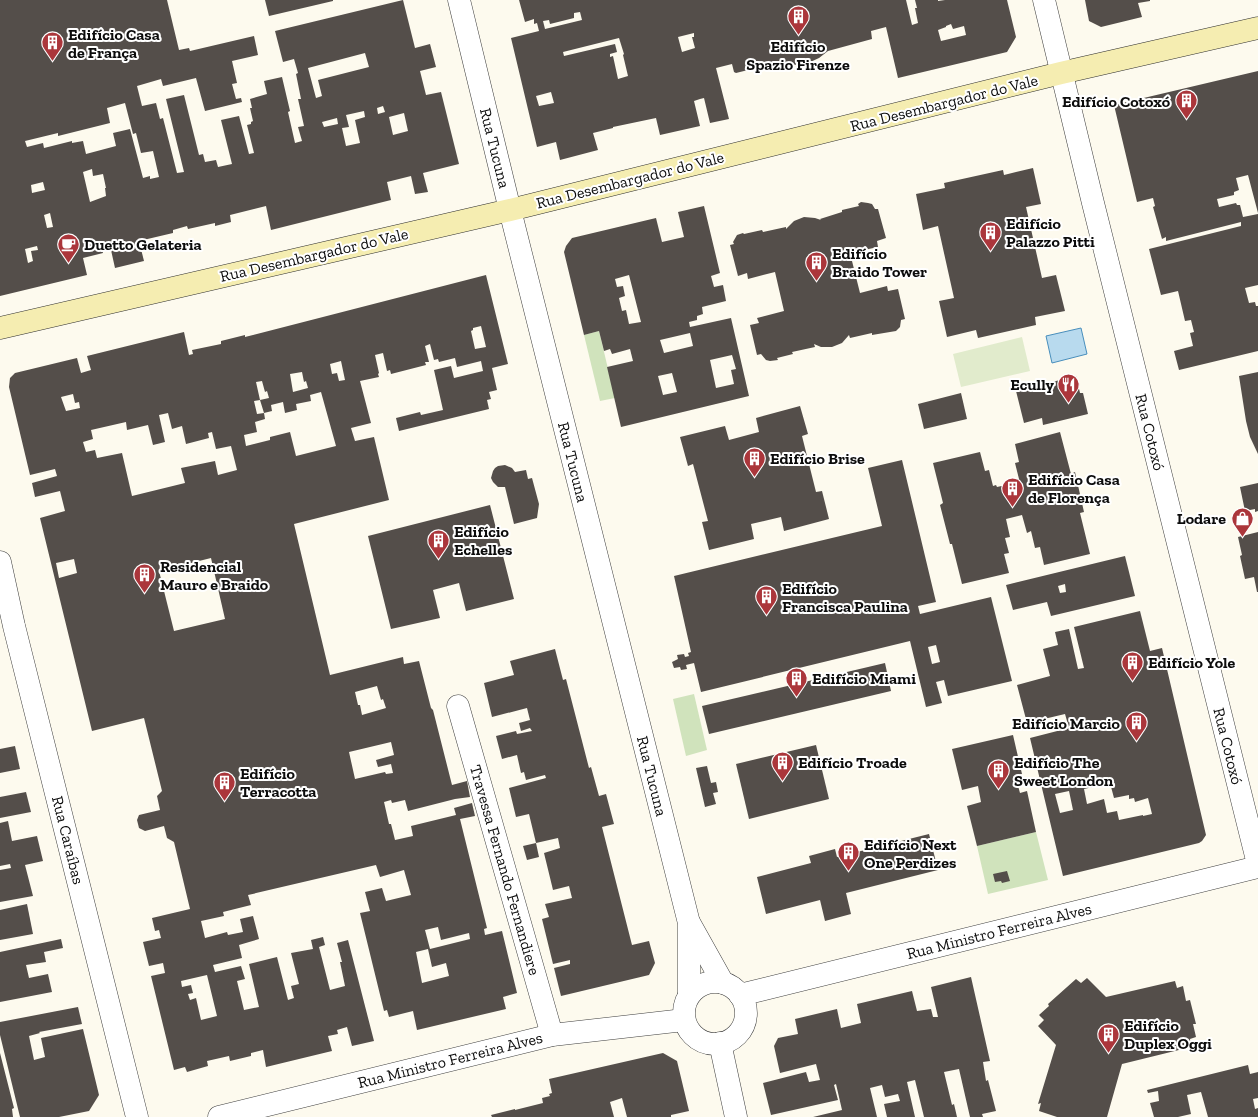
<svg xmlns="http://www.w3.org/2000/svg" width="1258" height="1117" viewBox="0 0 1258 1117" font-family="'Zilla Slab',serif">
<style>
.green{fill:#d0e3bc}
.pitch{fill:#e1ebcc}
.water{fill:#b8daee;stroke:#488ebc}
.building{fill:#544e4a;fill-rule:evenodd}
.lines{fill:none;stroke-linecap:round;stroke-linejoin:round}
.minor-casing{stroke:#3f3f3f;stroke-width:23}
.tertiary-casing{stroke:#3f3f3f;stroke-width:23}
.secondary-casing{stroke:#2e2e2e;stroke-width:23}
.minor{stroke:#fff;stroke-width:22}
.tertiary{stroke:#fff;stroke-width:22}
.secondary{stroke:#f5edb1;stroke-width:22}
.labels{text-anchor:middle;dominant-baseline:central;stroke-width:4;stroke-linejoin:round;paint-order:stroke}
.poi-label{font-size:16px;font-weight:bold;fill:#0c0c0c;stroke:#fff;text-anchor:start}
.street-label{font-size:16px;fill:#0c0c0c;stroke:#fff}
</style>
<rect width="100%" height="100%" fill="#fdfaee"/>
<g class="green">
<path d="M599 331 615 398 600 401 584 335Z"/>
<path d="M694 694 707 750 686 756 673 699Z"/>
<path d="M1036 832 1048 880 988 894 977 846Z"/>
</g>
<path class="pitch" d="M1022 337 1030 371 961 387 953 354Z"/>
<path class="water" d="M1081 328 1087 354 1052 363 1046 336Z"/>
<g class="building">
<path d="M0 0H167L179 50 189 48 190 51 254 36 258 55 232 61 237 83 232 84 236 99 241 98 242 102 205 111 196 78 163 86 161 79 137 86 142 106 156 103 160 119 163 118 177 173 184 172 166 99 184 95 199 155 203 154 205 162 216 160 218 167 232 164 221 120 239 116 249 154 254 153 247 125 251 124V122L253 121 250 108H252L250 99 267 94 264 81 282 77 290 111 288 112 295 143 302 141 298 127 304 126 298 99H301L296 74 298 73 294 59 283 62 275 31 403 0 415 48 430 44 436 67 420 71 426 95 441 92 459 164 423 173 428 192 415 194 411 176 387 182 391 200 271 230 266 206 230 215 231 222 215 226V223L188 229 187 226 173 230V233L139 241 144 261 115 268 111 250 120 247 119 244 102 249 103 253 83 258 87 275 0 296ZM365 53 369 67 318 80 322 96 316 98 308 68ZM125 103 133 134 136 133 141 153 153 151 159 177 150 179V176L143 178 130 129 113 133 116 146 86 154 83 141 72 143V141L44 148 43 143 27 147 25 141 58 133V136L110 123 107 108ZM383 106 385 112 378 114 377 108ZM364 111 365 117 355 120 360 143 346 146 342 128 349 127 346 115ZM404 113 408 131 393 135 389 117ZM337 118 338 124 324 127 322 122ZM92 169 93 176 103 174 106 188H105L106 196 90 202 83 172ZM43 182 45 190 32 193 31 185ZM50 213 53 227 47 228 44 215ZM37 246 38 250 31 251 33 261 28 263 25 249Z"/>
<path d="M265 0H333V1L269 16Z"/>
<path d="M519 0H906L912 25 918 23 915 8H917L915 0H938V1L945 0H1007L1016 37 1007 52 898 78 886 27 871 31 872 39 828 51 819 58 806 64 791 65 780 62 736 73 734 72 732 64 716 68 729 119 710 123 704 98 700 99 694 101 700 126 660 135 656 118 613 127V128L593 133 598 150 560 160 556 142 537 147 511 38 539 31 537 23 534 24V19L525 22ZM580 12 582 20 545 29 543 21 549 20 550 24 574 18V13ZM951 24 953 29 964 26 966 35 941 41 938 30 946 27V26ZM694 33V37H692L695 48 682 52 678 37ZM619 38 624 54 623 55 628 76 618 79 613 56 610 57V54L617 52 615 44 564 56 563 52ZM551 92 554 103 539 106 536 96Z"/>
<path d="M1085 0H1150V1L1138 3 1142 17 1101 27 1089 21Z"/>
<path d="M1258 71V213L1248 175 1236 178 1239 190 1234 192V195L1217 199 1219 207 1236 203 1237 205H1240L1243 217 1258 214V285L1245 288 1249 303 1255 302 1256 306H1258V351L1179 370 1174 351 1193 346 1190 333 1194 332 1191 320 1185 321 1178 291 1161 295 1149 249 1241 226V222L1166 241V237L1162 239 1153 207 1155 206 1153 198 1137 202 1114 105Z"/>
<path d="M1033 168 1041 204 1026 207 1042 278 1056 275 1065 311 1035 317 1036 325 978 338 976 330 947 337 939 301 954 298 938 226 923 230 916 194 945 188 944 183 1003 170 1004 175Z"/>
<path d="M861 202 868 203 872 204 875 209H878L886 238 877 241 878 247 850 253 860 293 887 286 888 291 898 289 905 319 901 320 900 327 896 331 872 335V333L850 338 849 335 842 343 832 347H821L814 344 815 347 792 352 793 354 777 358 778 360 770 361 766 360 761 354 757 355 750 325 759 323 757 318 784 311 775 272 748 279 747 273 738 276 730 245 734 244 733 242 737 235 743 233 744 234 762 230 763 232 786 227V229L794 221 804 217 815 218 821 220 820 219 842 212V210L859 206 858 204Z"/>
<path d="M704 206 720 273 711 276 714 287 723 285 726 301 702 307 703 314 697 316V320L689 322 690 327 731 318 749 396 621 427 607 367 633 361 630 349 612 354 610 349 604 351 599 331 584 335 564 252 566 246 572 238 656 218 662 242 684 237 678 212ZM629 275 641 322 629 324 626 310 622 311 619 298 625 296 623 286 617 287 615 279ZM690 333 693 346 664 353 660 340ZM732 355 736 369 731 370 734 384 716 388 710 360ZM672 373 677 392 663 395 658 376Z"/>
<path d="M486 275 508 364 492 368 497 390 489 392 491 399 487 400 489 409 399 431 396 418 420 412 421 415 443 410 434 370 451 366 454 378 483 371 481 361 457 367 455 358 439 362 438 359 434 360 430 344 425 346 429 362H425L426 365 391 374 390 370 387 371 383 353 375 355 379 373 378 374 379 377 360 381 371 423 351 428 355 441 374 437 389 500 294 524 330 675 403 657 404 664 419 661 431 708 433 710 452 785 467 781 470 797 455 799 408 811 405 800 392 803 391 800 384 802 389 824H391L395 840 413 836 411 826 456 815 454 808 472 803 475 816 460 819 487 928 484 929 485 935 502 931 517 993 503 997 506 1009 417 1030 413 1011 389 1017 387 1010 384 1011 360 913 370 911 365 892 382 888 386 901 411 895 404 870 380 877 376 865 248 895 251 905 223 912 224 916 201 921 205 938 227 932 228 935 243 932 240 919 253 916 259 939 239 945 242 958 213 965 215 972 241 966 245 979 237 981 244 1010 259 1007 249 964 277 957 288 1000 294 998 291 986 299 984 291 953 313 949 311 940 323 937 325 945 319 947 330 990 345 986 340 962H342L337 943 348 940 374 1041 352 1046 347 1027 337 1030 338 1034 328 1036 332 1051 266 1067 263 1050 251 1053V1056L230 1061 229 1056 207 1061 208 1066 187 1072 185 1067 174 1070 151 976 165 973 163 963 149 966 143 942 161 938 159 930 155 931 152 918 190 909 174 842 167 838 164 826 145 831 139 828 137 820 139 815 160 810 157 796 162 791 144 718 92 731 40 518 65 511 60 491 35 497 32 483 57 476 55 469 30 475 9 387 10 378 15 373 77 358 81 373 91 370 87 356 184 332 189 355 193 354 192 350 221 344V341L245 335V337ZM481 326 486 347 475 349 471 331 473 330V328ZM341 361 345 380 339 381 337 373 332 374 330 364ZM302 372 304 382 306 381 308 388 293 392 290 374ZM262 381 265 392 267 391 269 398 260 400 264 413 257 414 254 401 260 400 256 382ZM321 392 336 446 296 456 290 432 270 437V440L246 446 244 435 257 432 255 422 265 419 264 413 272 411 271 405 283 402 285 413 297 410 296 404 311 401 310 395ZM73 394 75 403 79 402 80 408 66 411 61 397ZM168 413 172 429 182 426 186 444 209 438 208 433 212 432 216 449 231 446 237 470 218 475 215 461 181 468 185 483 132 496 122 453 97 458 95 450 86 452 83 442 93 439 91 430 126 422 127 430 148 425 153 445 165 442 159 415ZM211 558 225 619 174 631 159 571ZM74 559 77 573 59 578 56 563ZM377 686 381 700 383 699 386 708 362 715 360 705H358L355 692ZM391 742 394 755 376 760 378 767 391 764 393 773 386 774 385 772 355 779 349 752ZM438 927 441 940 469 933 470 939 430 949 425 930ZM428 949 432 967 446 963 449 976 422 983 416 952ZM207 975 217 1016 201 1020 196 998 190 1000 188 994 193 993 191 985 182 987 181 981Z"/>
<path d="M1258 372V454L1250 437 1246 421 1239 376Z"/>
<path d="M1076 376 1080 393H1083L1088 414 1043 425 1042 418 1024 423 1016 391Z"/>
<path d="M961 393 967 419 924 429 918 404Z"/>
<path d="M800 406 808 434 802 436 816 492 822 491 829 519 784 531 781 517 751 524 754 539 709 550 702 522 708 521 693 464 688 466 680 437 725 426 729 440 759 432 756 418Z"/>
<path d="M1060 432 1071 474 1075 472 1084 512 1080 513 1090 554 1044 565 1040 547 1035 548 1031 531 1027 533 1022 515 1006 519 1010 537 1005 538 1009 553 1004 554 1009 573 962 584 952 544H950L940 505 943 503 933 463 980 452 985 471 989 470 993 486 996 485 997 487 1015 483 1014 480 1019 479 1015 463 1019 462 1015 444Z"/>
<path d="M902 460 936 602 918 606 920 614 991 597 1012 681 948 696 944 680 936 682 942 703 926 707 910 641 701 692 694 663 686 665 687 669 681 670 680 667 674 668 672 662 678 659 677 655 684 654 685 657 689 656 688 653 691 652 674 576 882 526 868 468ZM936 645 940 662 932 664 928 647Z"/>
<path d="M505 465 512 468 515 472 526 470 528 479 532 478 539 504 537 518 514 524 505 487H498L493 482 491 478 493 471 495 468 498 466Z"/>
<path d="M1258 483V511L1255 512V509L1245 511 1240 487Z"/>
<path d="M490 505 514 599 466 611 459 583 433 590 440 618 391 629 368 536Z"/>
<path d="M1258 532V592H1257L1254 577 1245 579 1240 556 1242 555 1238 537Z"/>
<path d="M1125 556 1135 596 1051 616 1047 602 1013 610 1006 585ZM1065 584 1066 592 1060 593 1058 586Z"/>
<path d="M1140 611 1150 651 1162 648 1206 835 1202 841 1199 843 1063 876 1030 738 1069 728 1065 714 1027 723 1017 685 1050 676 1043 649 1058 645 1055 632 1069 629 1078 669 1084 668 1074 627ZM1110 783 1114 798 1129 795V799L1134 798 1135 802 1148 798 1152 814 1143 816V815L1119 820 1117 811 1107 813 1104 799 1087 804 1084 789ZM1069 791 1073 810 1060 813 1055 794Z"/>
<path d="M555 649 563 680 566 679 589 768 591 767 599 796 606 794 614 824 602 827 632 945 649 941 655 963 649 975 561 996 554 968 570 964V960L553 964 542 919 549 917 545 904 572 898 569 886 553 890 544 853 560 848 558 838 536 843 529 814 516 817 509 788 546 778 545 775 526 780 524 772 521 773 517 755 502 759 496 736 516 731 517 734 532 731 530 728 521 731 519 723 530 720 527 708 492 717 484 683 514 675 510 661Z"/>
<path d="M885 663 891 691 709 734 702 706Z"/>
<path d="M1013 735 1022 774 1015 775 1020 793 1027 791 1036 832 977 846 967 806 981 802 978 786 962 790 952 749Z"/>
<path d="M816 745 829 799 749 819 736 764Z"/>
<path d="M15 746 20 769 0 773V749Z"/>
<path d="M707 766 711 783 716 782 718 792 713 793 716 804 705 807 696 768Z"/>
<path d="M26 792 31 812 0 818V797Z"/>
<path d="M8 821 12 841 37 836 43 861 25 865 33 896 0 902V870L11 868 10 864 0 866V823Z"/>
<path d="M929 834 938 870 846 893 851 914 825 921 820 900 766 914 757 877 811 863 809 856 835 849 837 857Z"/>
<path d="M536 843 539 857 527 860 523 846Z"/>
<path d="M1007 871 1010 881 1002 883 1001 881 995 882 993 874Z"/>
<path d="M27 904 33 934 0 940V910Z"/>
<path d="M61 939 63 948 44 952 46 962 26 965 29 978 48 974 52 992 0 1002V952Z"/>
<path d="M971 977 990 1061 983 1062 986 1081 988 1080 996 1111 982 1114 983 1117H970L959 1069 944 1072 952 1105 954 1104 957 1117H924L915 1080 907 1082 915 1117H887L884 1104 900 1101 898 1094 885 1097 882 1085 870 1088 877 1117H813L842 1110 836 1084 834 1085 838 1100 771 1115 763 1083 806 1072 809 1082 820 1080 816 1064 780 1073 774 1046 778 1038 798 1034 795 1019 837 1009 841 1028 861 1023 857 1004 912 991 917 1011 931 1009 933 1017H938L931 987Z"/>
<path d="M1087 978 1106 997 1175 981 1177 988 1183 986 1186 1001 1190 1000 1196 1024H1193L1196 1037 1190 1039 1191 1047 1122 1064 1107 1117H1057L1039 1111 1041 1103 1038 1104 1056 1045 1038 1026 1044 1020 1039 1015 1049 1006 1048 1004 1076 979 1081 983Z"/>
<path d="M78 1007 82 1024 39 1032 40 1033 29 1036 34 1060 45 1057 41 1038 83 1029 99 1095 89 1111 59 1117H20L0 1035V1022Z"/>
<path d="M0 1053 14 1108 12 1109 13 1117H0Z"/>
<path d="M663 1053 677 1061 689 1111 671 1115V1117H627L622 1098 610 1102 614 1117H492L491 1115 515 1109V1110L543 1103 542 1098 550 1096 549 1094 552 1093 549 1079Z"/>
<path d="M1248 1065 1250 1074 1258 1072V1098L1253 1099 1255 1109 1258 1108V1117H1208L1201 1092 1187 1095 1191 1114 1178 1117H1154L1150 1103 1159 1101 1158 1091 1148 1093 1147 1090Z"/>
</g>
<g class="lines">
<defs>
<g id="minor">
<path d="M459 0 510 210 689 923V995"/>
<path d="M0 562 14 626 137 1117"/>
<path d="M458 706 552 1035"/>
<path d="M690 924 723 983"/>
<path d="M720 1043 736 1117"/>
</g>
<g id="tertiary">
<path d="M1044 0 1093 203 1258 864"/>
<circle cx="715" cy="1013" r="31"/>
<path d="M740 995 1258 867"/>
<path d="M219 1117 552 1035 684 1020"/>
</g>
<path id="secondary" d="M0 328 510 210 1061 73 1258 28"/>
</defs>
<use href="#minor" class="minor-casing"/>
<use href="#tertiary" class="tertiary-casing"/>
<use href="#secondary" class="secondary-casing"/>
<use href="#minor" class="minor"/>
<use href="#tertiary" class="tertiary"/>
<use href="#secondary" class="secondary"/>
</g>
<defs>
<symbol id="building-pin" viewBox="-11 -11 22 30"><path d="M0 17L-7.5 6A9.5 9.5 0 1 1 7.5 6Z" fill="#ab363b" stroke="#fff"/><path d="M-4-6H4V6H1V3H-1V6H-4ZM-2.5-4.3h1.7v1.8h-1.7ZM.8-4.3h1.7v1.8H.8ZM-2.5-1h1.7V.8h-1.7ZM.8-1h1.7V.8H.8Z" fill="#fff"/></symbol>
<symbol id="cafe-pin" viewBox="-11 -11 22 30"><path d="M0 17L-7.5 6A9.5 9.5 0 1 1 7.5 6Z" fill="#ab363b" stroke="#fff"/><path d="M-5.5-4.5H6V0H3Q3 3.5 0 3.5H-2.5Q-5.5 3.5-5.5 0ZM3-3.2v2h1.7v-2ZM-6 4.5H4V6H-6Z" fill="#fff"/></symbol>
<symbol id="restaurant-pin" viewBox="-11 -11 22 30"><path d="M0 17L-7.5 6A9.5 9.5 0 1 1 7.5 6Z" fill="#ab363b" stroke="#fff"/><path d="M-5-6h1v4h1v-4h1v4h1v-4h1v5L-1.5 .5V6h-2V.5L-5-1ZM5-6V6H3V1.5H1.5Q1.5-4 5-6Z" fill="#fff"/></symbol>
<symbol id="shop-pin" viewBox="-11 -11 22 30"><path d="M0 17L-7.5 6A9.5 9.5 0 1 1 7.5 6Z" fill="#ab363b" stroke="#fff"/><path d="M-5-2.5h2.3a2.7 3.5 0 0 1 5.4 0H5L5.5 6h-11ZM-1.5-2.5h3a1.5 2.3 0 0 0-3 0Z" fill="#fff"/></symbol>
</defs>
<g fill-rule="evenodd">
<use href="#building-pin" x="786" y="4" width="25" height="34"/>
<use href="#building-pin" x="40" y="30" width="25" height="34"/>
<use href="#building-pin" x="1174" y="88" width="25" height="34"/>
<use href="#building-pin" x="978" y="220" width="25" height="34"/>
<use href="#cafe-pin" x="56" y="232" width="25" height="34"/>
<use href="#building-pin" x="804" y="250" width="25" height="34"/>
<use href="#restaurant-pin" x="1056" y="372" width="25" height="34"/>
<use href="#building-pin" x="742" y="446" width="25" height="34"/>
<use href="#building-pin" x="1000" y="476" width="25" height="34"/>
<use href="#shop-pin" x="1230" y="506" width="25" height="34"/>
<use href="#building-pin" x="426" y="528" width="25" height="34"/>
<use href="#building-pin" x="132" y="562" width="25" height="34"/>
<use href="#building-pin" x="754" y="584" width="25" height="34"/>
<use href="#building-pin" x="1120" y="650" width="25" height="34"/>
<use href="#building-pin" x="784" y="666" width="25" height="34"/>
<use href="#building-pin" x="1124" y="710" width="25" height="34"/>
<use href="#building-pin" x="770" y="750" width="25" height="34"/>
<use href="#building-pin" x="986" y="758" width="25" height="34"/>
<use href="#building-pin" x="212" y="770" width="25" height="34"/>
<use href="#building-pin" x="836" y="840" width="25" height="34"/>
<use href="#building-pin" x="1096" y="1022" width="25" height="34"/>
</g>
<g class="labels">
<g class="poi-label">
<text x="68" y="34">Edifício Casa<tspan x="68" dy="18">de França</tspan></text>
<text x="798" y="46" text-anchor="middle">Edifício<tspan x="798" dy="18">Spazio Firenze</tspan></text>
<text x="1170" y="101" text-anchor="end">Edifício Cotoxó</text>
<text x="1006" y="223">Edifício<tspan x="1006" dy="18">Palazzo Pitti</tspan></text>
<text x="84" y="244">Duetto Gelateria</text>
<text x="832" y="253">Edifício<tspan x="832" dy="18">Braido Tower</tspan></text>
<text x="1054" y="384" text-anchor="end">Ecully</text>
<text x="770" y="458">Edifício Brise</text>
<text x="1028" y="479">Edifício Casa<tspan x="1028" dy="18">de Florença</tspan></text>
<text x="1226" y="518" text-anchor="end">Lodare</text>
<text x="454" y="531">Edifício<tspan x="454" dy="18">Echelles</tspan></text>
<text x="160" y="566">Residencial<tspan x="160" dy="18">Mauro e Braido</tspan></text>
<text x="782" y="588">Edifício<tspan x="782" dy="18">Francisca Paulina</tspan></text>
<text x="1148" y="662">Edifício Yole</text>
<text x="812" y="678">Edifício Miami</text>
<text x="1120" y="723" text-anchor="end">Edifício Marcio</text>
<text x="798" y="762">Edifício Troade</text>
<text x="1014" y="762">Edifício The<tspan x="1014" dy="18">Sweet London</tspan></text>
<text x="240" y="773">Edifício<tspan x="240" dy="18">Terracotta</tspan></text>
<text x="864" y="844">Edifício Next<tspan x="864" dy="18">One Perdizes</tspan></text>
<text x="1124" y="1025">Edifício<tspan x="1124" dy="18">Duplex Oggi</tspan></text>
</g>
<g class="street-label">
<text transform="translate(944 103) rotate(-14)">Rua Desembargador do Vale</text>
<text transform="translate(495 148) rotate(76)">Rua Tucuna</text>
<text transform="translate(630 180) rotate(-14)">Rua Desembargador do Vale</text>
<text transform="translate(314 255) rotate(-13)">Rua Desembargador do Vale</text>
<text transform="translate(1150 432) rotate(76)">Rua Cotoxó</text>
<text transform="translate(573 462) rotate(76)">Rua Tucuna</text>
<text transform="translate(1228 746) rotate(76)">Rua Cotoxó</text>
<text transform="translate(652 776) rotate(76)">Rua Tucuna</text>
<text transform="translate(68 840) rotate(76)">Rua Caraíbas</text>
<text transform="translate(505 870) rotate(74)">Travessa Fernando Fernandiere</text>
<text transform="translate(999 931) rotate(-14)">Rua Ministro Ferreira Alves</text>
<text transform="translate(450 1060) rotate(-14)">Rua Ministro Ferreira Alves</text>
</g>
</g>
</svg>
